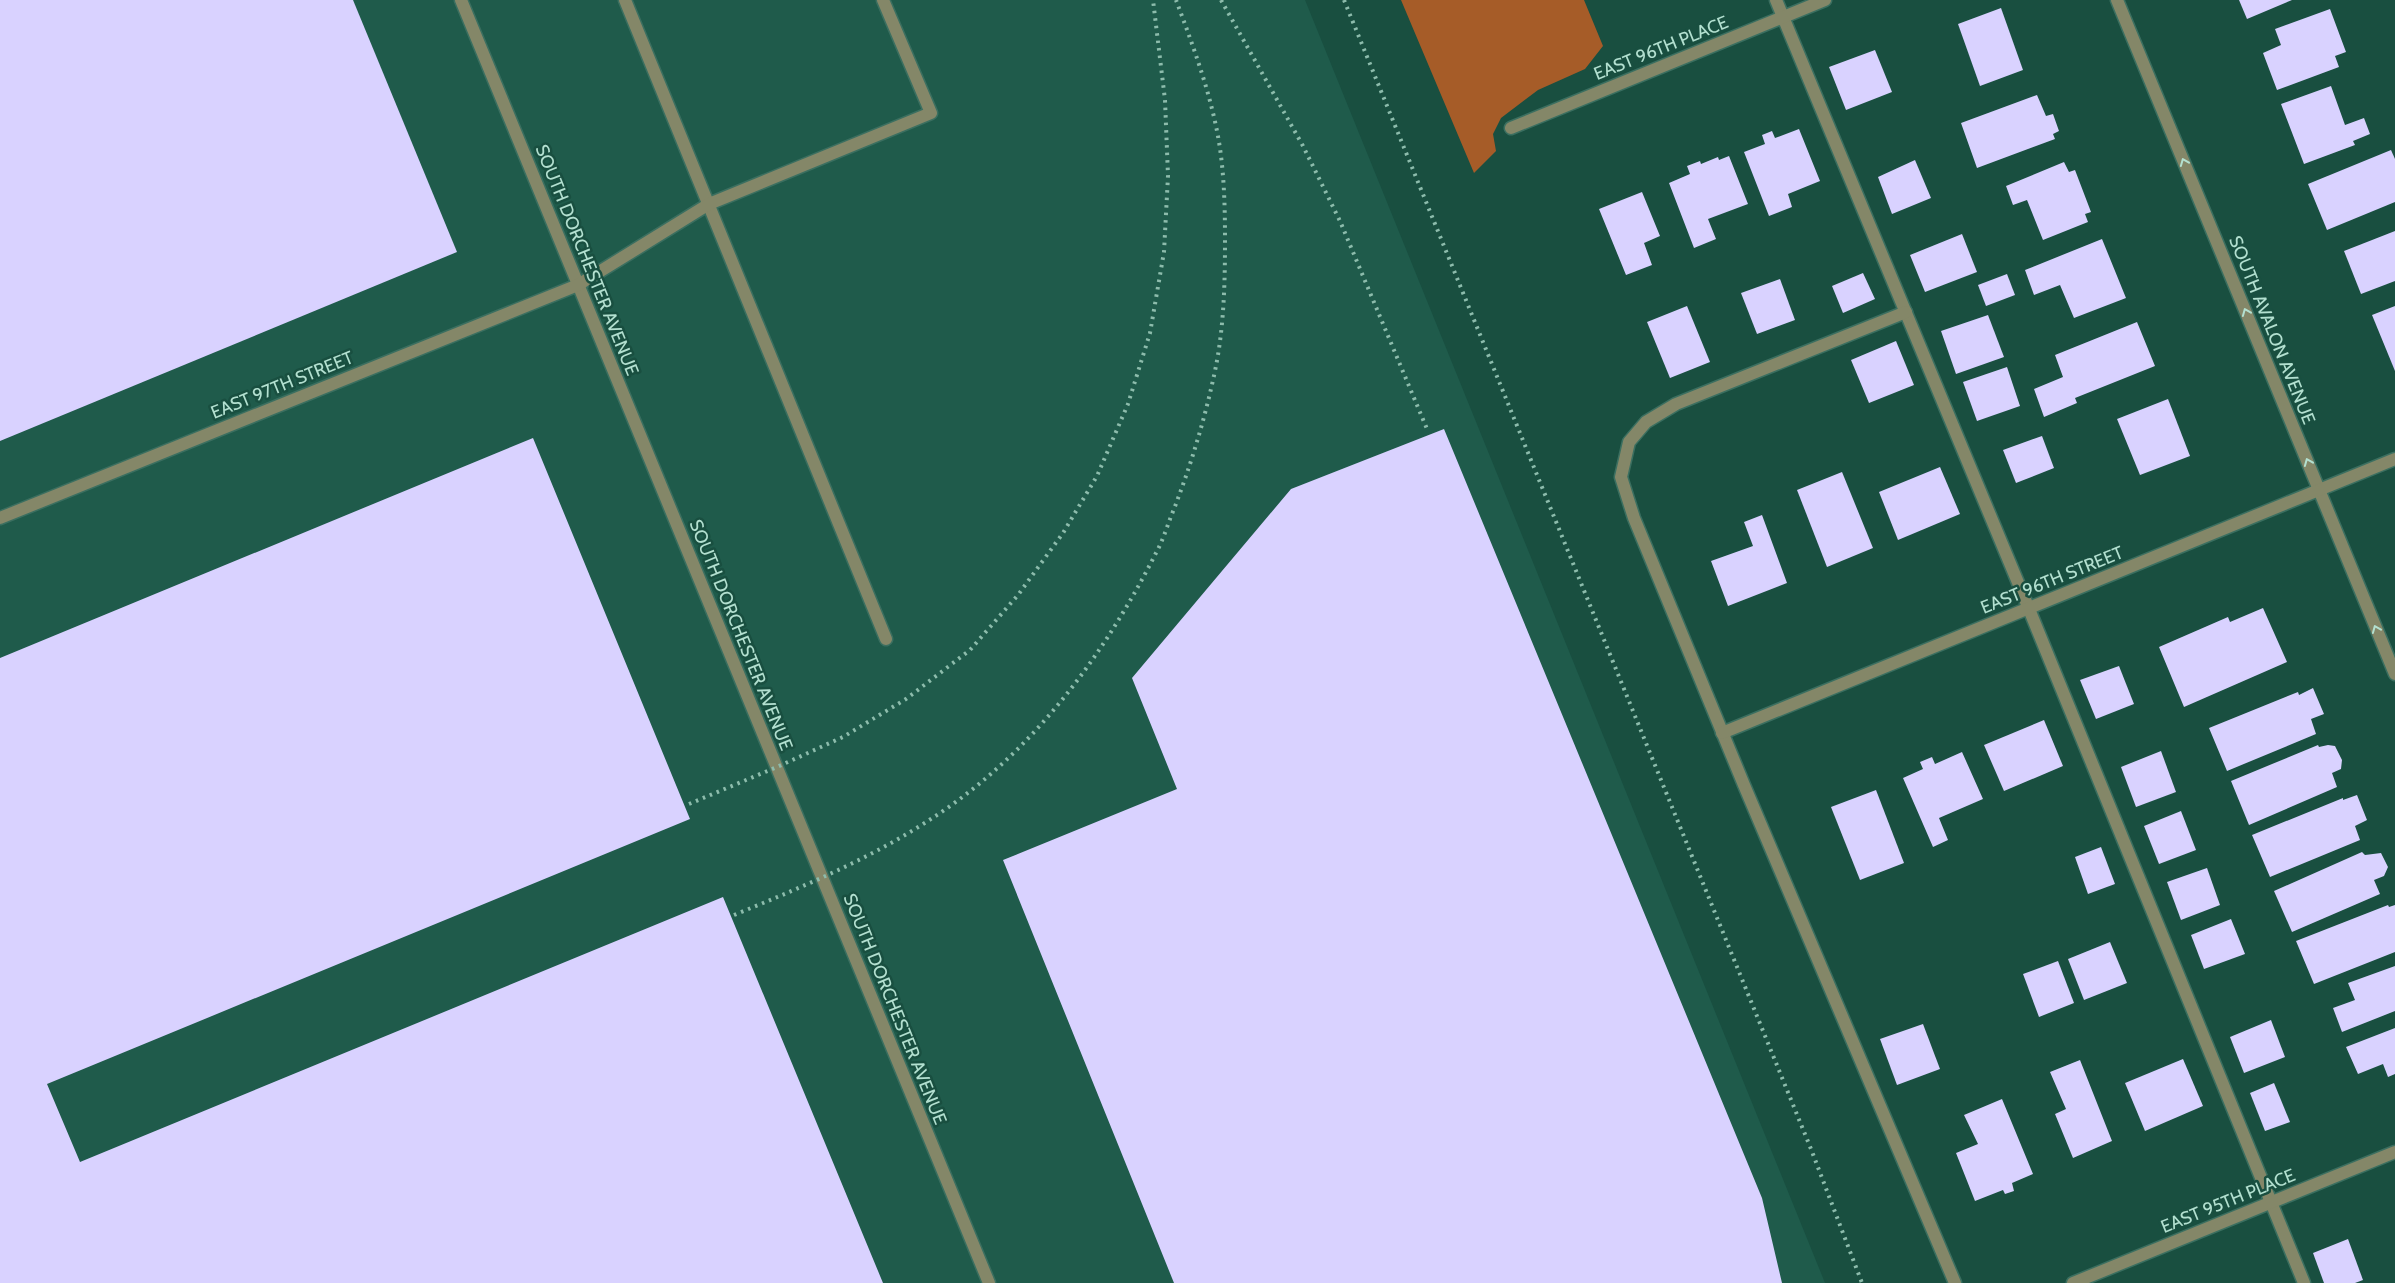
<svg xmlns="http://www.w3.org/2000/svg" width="2395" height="1283" viewBox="0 0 2395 1283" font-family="Cabin,sans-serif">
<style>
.built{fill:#1f5b4b}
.forest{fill:#a65c28}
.building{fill:#d9d2ff}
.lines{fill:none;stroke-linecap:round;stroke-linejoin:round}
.minor-casing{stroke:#3b6f60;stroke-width:15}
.minor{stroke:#848768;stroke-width:12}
.rail{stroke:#8dbcac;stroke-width:4;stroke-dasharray:2.5 5;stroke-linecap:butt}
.oneway{stroke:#b3e0d0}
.labels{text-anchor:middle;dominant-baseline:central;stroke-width:5;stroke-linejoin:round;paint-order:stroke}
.street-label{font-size:18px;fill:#b3e0d0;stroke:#194f40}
</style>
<rect width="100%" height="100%" fill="#194f40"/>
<path class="built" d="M0 0H1305L1825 1283H0Z"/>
<path class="forest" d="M1401 0H1584L1603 46 1585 69 1538 90 1501 118 1493 134 1496 151 1474 173Z"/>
<g class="building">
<path d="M0 0H353L457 252 0 441Z"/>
<path d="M2239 0H2292L2247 19Z"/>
<path d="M2001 8 2023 70 1980 86 1958 24Z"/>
<path d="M2330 9 2346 52 2335 56 2339 67 2277 90 2263 53 2281 45 2275 29Z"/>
<path d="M1875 50 1892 92 1846 110 1829 67Z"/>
<path d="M2331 86 2345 125 2364 118 2370 134 2353 141 2355 145 2304 164 2281 104Z"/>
<path d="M2037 95 2046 116 2053 114 2059 131 2053 134 2055 139 1977 168 1961 123Z"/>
<path d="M1799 129 1820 181 1788 194 1792 207 1769 216 1744 152 1765 144 1762 135 1772 131 1775 138Z"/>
<path d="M2391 150 2395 159V202L2327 230 2308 184Z"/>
<path d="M1729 156 1748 204 1708 219 1716 239 1694 248 1669 183 1690 174 1687 166 1700 161 1701 164 1718 157 1719 160Z"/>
<path d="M1915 160 1931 198 1892 214 1878 177Z"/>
<path d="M2064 162 2069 172 2075 170 2091 212 2085 214 2088 222 2043 240 2027 200 2013 205 2006 186Z"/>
<path d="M1642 192 1660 236 1644 243 1652 265 1626 275 1599 209Z"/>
<path d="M2395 231V281L2361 294 2344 251Z"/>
<path d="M1962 234 1977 272 1925 292 1910 255Z"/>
<path d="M2102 239 2126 298 2074 318 2060 285 2034 295 2025 270Z"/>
<path d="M1863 273 1875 299 1843 313 1832 286Z"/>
<path d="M2007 274 2015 295 1986 306 1978 285Z"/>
<path d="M1780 279 1795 320 1757 334 1741 293Z"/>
<path d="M1687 306 1710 362 1670 378 1647 322Z"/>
<path d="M2395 306V371L2372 315Z"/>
<path d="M1988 315 2004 357 1956 374 1941 331Z"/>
<path d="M2137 322 2155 366 2075 398 2077 403 2044 417 2034 389 2063 377 2055 355Z"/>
<path d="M1896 341 1914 385 1869 403 1851 360Z"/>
<path d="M2007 367 2020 406 1977 421 1963 382Z"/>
<path d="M2168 399 2190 456 2140 475 2117 419Z"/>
<path d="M1444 429 1762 1198 1782 1283H1174L1003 860 1177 789 1132 678 1291 489Z"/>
<path d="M2042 436 2054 468 2016 483 2003 450Z"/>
<path d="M533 438 690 819 47 1084 80 1162 723 897 883 1283H0V658Z"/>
<path d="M1940 467 1960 514 1898 540 1879 492Z"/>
<path d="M1842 472 1873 548 1827 567 1797 490Z"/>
<path d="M1762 515 1787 583 1728 606 1711 561 1753 546 1744 522Z"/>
<path d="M2263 608 2287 662 2184 707 2159 647 2228 617 2230 622Z"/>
<path d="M2119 666 2134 704 2096 719 2080 680Z"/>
<path d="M2313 688 2324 714 2311 719 2316 734 2227 771 2209 728 2298 692 2299 695Z"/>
<path d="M2044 720 2063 766 2004 791 1984 745Z"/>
<path d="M2318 745 2319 747 2328 745 2335 746 2342 760 2341 769 2332 773 2337 787 2249 825 2231 781Z"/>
<path d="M2161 751 2176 792 2136 807 2121 767Z"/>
<path d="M1962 752 1983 799 1939 818 1948 840 1933 847 1903 778 1923 769 1920 762 1932 757 1935 764Z"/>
<path d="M1876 790 1904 863 1860 880 1831 807Z"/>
<path d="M2357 795 2367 820 2355 826 2360 840 2270 877 2252 835 2343 798V800Z"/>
<path d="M2181 811 2196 850 2159 864 2144 826Z"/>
<path d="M2101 847 2115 884 2088 894 2075 857Z"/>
<path d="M2362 852 2365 855 2381 853 2388 867 2384 876 2374 880 2380 894 2292 932 2274 891Z"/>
<path d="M2207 868 2220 905 2181 920 2167 882Z"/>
<path d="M2388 905 2389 907 2395 905V952L2314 984 2296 941Z"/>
<path d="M2231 919 2245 954 2204 969 2191 935Z"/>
<path d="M2110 942 2127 983 2084 1000 2068 959Z"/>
<path d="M2058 961 2074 1003 2039 1017 2023 974Z"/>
<path d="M2395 966V1011L2342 1032 2333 1008 2355 1000 2348 983Z"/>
<path d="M2271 1020 2285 1057 2244 1073 2230 1037Z"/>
<path d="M1923 1024 1940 1069 1897 1085 1880 1039Z"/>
<path d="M2395 1028V1074L2388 1077 2383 1064 2358 1074 2346 1047Z"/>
<path d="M2183 1059 2203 1106 2145 1131 2125 1083Z"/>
<path d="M2080 1060 2112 1141 2073 1158 2055 1114 2066 1109 2050 1072Z"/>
<path d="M2274 1083 2290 1122 2265 1131 2250 1093Z"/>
<path d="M2002 1099 2033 1174 2012 1183 2014 1191 2005 1194 2003 1190 1975 1201 1956 1153 1978 1144 1964 1115Z"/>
<path d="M2348 1239 2363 1280 2355 1283H2324L2313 1253Z"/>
</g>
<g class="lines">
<defs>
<g id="minor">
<path d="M461 0 989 1283"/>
<path d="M625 0 886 639"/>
<path d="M1776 0 2029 609 2304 1283"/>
<path d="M2117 0 2395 674"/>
<path d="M1511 128 1825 0"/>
<path d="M1906 312 1676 404 1646 422 1629 442 1621 477 1634 518 1744 785 1955 1283"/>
<path d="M0 518 578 285 709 204 931 113 883 0"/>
<path d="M1722 733 2395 459"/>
<path d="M2073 1283 2395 1152"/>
</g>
</defs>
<use href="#minor" class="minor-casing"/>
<use href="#minor" class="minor"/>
<g class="rail">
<path d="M1221 0 1303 146 1340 221 1427 429"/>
<path d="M1344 0 1811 1149 1862 1283"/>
<path d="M689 804 777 767 843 737 906 699 970 650 1018 595 1063 533 1097 476 1128 404 1150 333 1164 252 1168 176 1165 100 1153 0"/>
<path d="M734 915C812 883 884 853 953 804 1042 740 1108 648 1157 551 1164 538 1168 523 1174 509 1192 462 1206 415 1216 366 1224 325 1225 282 1225 240 1225 204 1224 166 1217 131 1208 86 1192 43 1176 0"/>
</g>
</g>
<defs><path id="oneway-chevron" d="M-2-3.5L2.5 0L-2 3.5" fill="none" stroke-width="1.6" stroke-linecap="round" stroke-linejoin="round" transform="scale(1.25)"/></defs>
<g class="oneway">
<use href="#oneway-chevron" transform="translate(2184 162) rotate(-112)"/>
<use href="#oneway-chevron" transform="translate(2246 312) rotate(-112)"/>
<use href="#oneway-chevron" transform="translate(2308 462) rotate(-112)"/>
<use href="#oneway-chevron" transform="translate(2376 629) rotate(-112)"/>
</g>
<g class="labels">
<g class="street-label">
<text transform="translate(1661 48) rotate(-22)">EAST 96TH PLACE</text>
<text transform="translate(587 260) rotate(68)">SOUTH DORCHESTER AVENUE</text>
<text transform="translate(2272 330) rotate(68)">SOUTH AVALON AVENUE</text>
<text transform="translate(282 385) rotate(-22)">EAST 97TH STREET</text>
<text transform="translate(2052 580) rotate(-22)">EAST 96TH STREET</text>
<text transform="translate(741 635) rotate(68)">SOUTH DORCHESTER AVENUE</text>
<text transform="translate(895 1009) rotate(68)">SOUTH DORCHESTER AVENUE</text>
<text transform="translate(2228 1201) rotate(-22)">EAST 95TH PLACE</text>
</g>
</g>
</svg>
